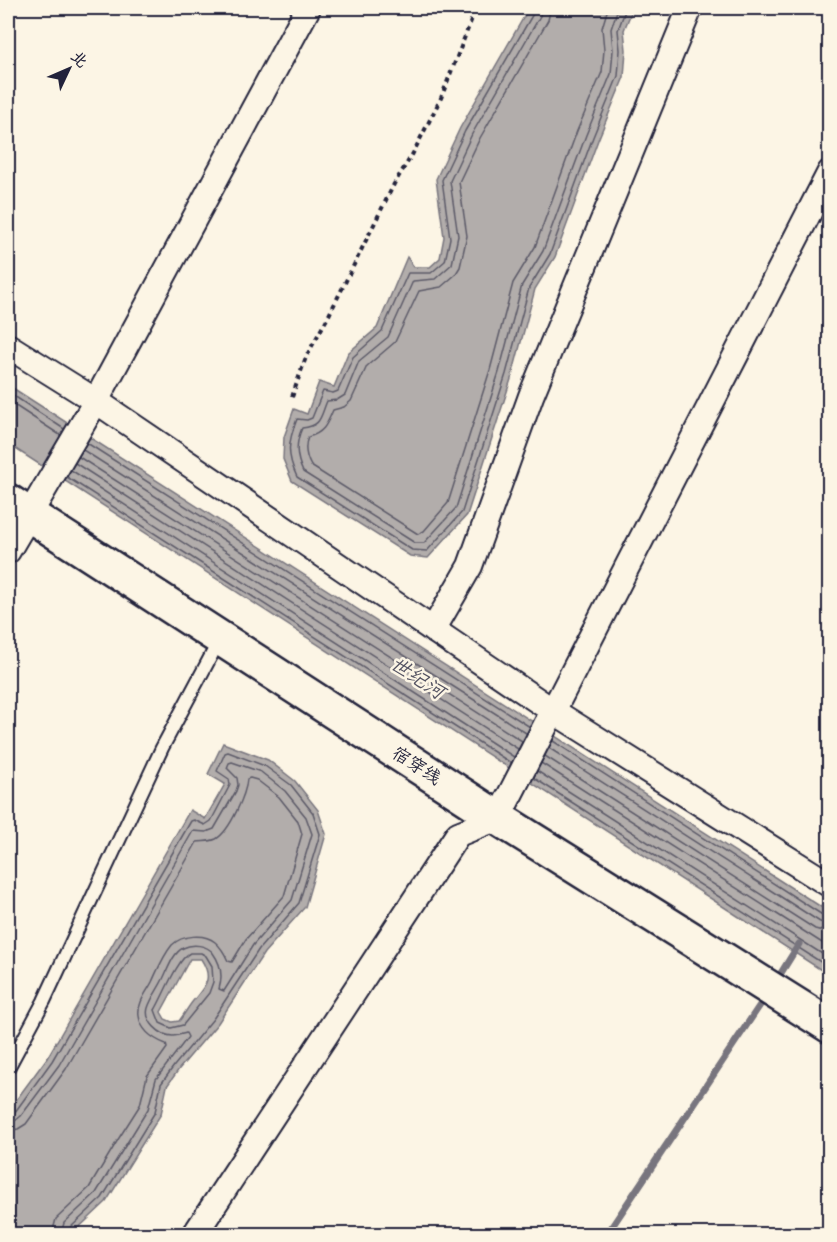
<svg xmlns="http://www.w3.org/2000/svg" width="837" height="1242" viewBox="0 0 837 1242" font-family="Delius,'LXGW WenKai TC',sans-serif">
<style>
.water{fill:#b2adab;stroke:#78757e;stroke-width:1.5;fill-rule:evenodd}
.lines{fill:none;stroke-linecap:round;stroke-linejoin:round}
.shore{stroke:#5c5a68;stroke-width:1.5}
.stream{stroke:#78757e;stroke-width:7}
.service-casing{stroke:#22223b;stroke-width:16}
.minor-casing{stroke:#22223b;stroke-width:28}
.secondary-casing{stroke:#22223b;stroke-width:38}
.path{stroke:#22223b;stroke-width:4;stroke-dasharray:4.5 4.5;stroke-linecap:butt}
.service{stroke:#fcf5e5;stroke-width:12}
.minor{stroke:#fcf5e5;stroke-width:24}
.secondary{stroke:#fcf5e5;stroke-width:33}
.labels{text-anchor:middle;dominant-baseline:central;stroke-width:5;stroke-linejoin:round;paint-order:stroke}
.street-label{font-size:18px;fill:#22223b;stroke:#fcf5e5}
.water-label{font-size:20px;font-style:italic;fill:#545362;stroke:#fcf5e5}
</style>
<rect width="100%" height="100%" fill="#fcf5e5"/>
<filter id="ink" filterUnits="userSpaceOnUse"><feTurbulence type="fractalNoise" baseFrequency=".0167" numOctaves="2"/><feDisplacementMap in="SourceGraphic" scale="12" xChannelSelector="R" yChannelSelector="G"/><feConvolveMatrix kernelMatrix="1 2 1 2 8 2 1 2 1" color-interpolation-filters="sRGB"/></filter>
<g filter="url(#ink)">
<g class="water">
<path d="M529 8H633L624 30 626 50 624 77 598 140 555 257 535 289 512 376 467 515 428 558 410 556 292 481 283 459 284 437 294 409 307 414 319 382 334 387 348 353 377 328 407 257 414 267H430L440 258 444 237 436 179 460 128Z"/>
<path d="M8 385 829 912V975L8 444Z"/>
<path d="M223 743 268 760 295 781 318 810 326 834 305 907 264 953 218 1023 179 1069 167 1086 161 1114 106 1202 72 1234H8V1111L47 1058 190 810 205 819 225 784 208 774ZM201 959C214 979 205 986 193 1001 188 1007 184 1015 179 1021L172 1022 165 1019 161 1012 190 959Z"/>
</g>
<g class="lines">
<g class="shore">
<path d="M534 8V12L465 131 442 180 450 238 445 261 431 273H408L382 331 353 357 338 391 333 393 323 391 312 418 307 420 297 419C288 442 286 454 297 477L412 550 427 551 462 512 506 374 529 288 550 254 593 137 618 76 620 50 618 30 626 8"/>
<path d="M542 8 540 16 472 134 450 181 458 236 452 264 435 279 413 281 388 337 359 361 345 395 337 400 327 401C320 417 322 426 302 428 295 444 296 457 303 472L415 543H424L456 508 499 372 522 285 543 251 586 135 611 74 613 50 611 29 618 8"/>
<path d="M551 8 548 20 480 138 459 182 467 236 460 267 455 275 441 287 419 291 395 342 367 366 351 401 344 407 333 410C327 424 324 433 308 437 304 447 306 457 311 466L418 534 424 531 448 503 490 370 513 283 535 247 577 131 602 72 604 50 602 28 608 8"/>
<path d="M8 392 64 429"/>
<path d="M8 401 60 435"/>
<path d="M87 443 530 727"/>
<path d="M83 450 526 733"/>
<path d="M79 457 522 741"/>
<path d="M75 463 518 749"/>
<path d="M71 470 514 757"/>
<path d="M67 477 511 763"/>
<path d="M553 741 824 916 830 917"/>
<path d="M549 748 820 922 830 924"/>
<path d="M545 756 815 929 830 933"/>
<path d="M541 763 830 948"/>
<path d="M537 771 830 959"/>
<path d="M534 778 830 968"/>
<path d="M190 953H201L206 956 212 966 213 982 209 993 183 1025 171 1028 160 1023 155 1010C163 997 177 959 190 953Z"/>
<path d="M8 1114 15 1112 52 1061 191 821 194 820 205 825 211 821 230 785 229 779 217 771 225 753 228 752 265 766 291 785 313 813 320 834 299 903 259 949 213 1019 174 1066 161 1084 155 1112 102 1198 70 1228 68 1234"/>
<path d="M8 1122 15 1121 21 1116 59 1065 193 831 206 832 214 829 236 791 238 785 237 778 227 768 229 763 232 762 261 772 285 791 306 817 312 834 292 900 253 945 224 991 219 989C223 976 221 964 213 953 207 945 193 943 183 948 173 953 168 969 163 979 159 988 151 998 148 1008 144 1021 160 1036 173 1036 177 1036 182 1034 186 1033L188 1037 156 1079 148 1109 96 1193 64 1223 61 1234"/>
<path d="M8 1131 18 1129 26 1124 66 1069 197 842C203 841 210 842 216 839 230 831 246 794 247 779L250 778 257 780 279 797 298 821 302 834 284 896 246 939 232 962 228 961C225 954 221 947 215 942 204 933 182 935 172 945 163 956 158 969 152 982 147 992 137 1003 139 1016 141 1031 153 1039 166 1044L167 1048 147 1076 140 1105 119 1138 89 1188 56 1219 52 1234"/>
</g>
<g class="stream">
<path d="M781 973 799 944"/>
<path d="M607 1234 760 1005"/>
</g>
<defs>
<path id="service" d="M8 1068 44 1001 162 748 220 639"/>
<g id="minor">
<path d="M8 346 96 401 553 711 830 885"/>
<path d="M8 551 96 401 308 8"/>
<path d="M433 630 470 566 531 396 690 8"/>
<path d="M195 1234 458 834 498 818 830 172"/>
</g>
<path id="secondary" d="M8 501 498 818 830 1026"/>
</defs>
<use href="#service" class="service-casing"/>
<use href="#minor" class="minor-casing"/>
<use href="#secondary" class="secondary-casing"/>
<path class="path" d="M292 397 306 357 329 315 394 184 412 155 441 98 476 8"/>
<use href="#service" class="service"/>
<use href="#minor" class="minor"/>
<use href="#secondary" class="secondary"/>
</g>
</g>
<g class="labels">
<g class="street-label">
<text transform="translate(417 765) rotate(33)">宿穿线</text>
</g>
<g class="water-label">
<text transform="translate(418 677) rotate(33)">世纪河</text>
</g>
</g>
<rect width="837" height="1242" fill="none" stroke="#fcf5e5" stroke-width="30"/>
<rect x="15" y="15" width="807" height="1212" fill="none" stroke="#22223b" stroke-width="2" filter="url(#ink)"/>
<g transform="translate(69 69) rotate(46)" stroke="#fcf5e5" stroke-width="4.5" paint-order="stroke">
<path d="M0-4.5L10 22L0 15L-10 22Z" fill="#22223b"/>
<text y="-9" font-size="16" font-weight="bold" text-anchor="middle" fill="#22223b">北</text>
</g>
</svg>
